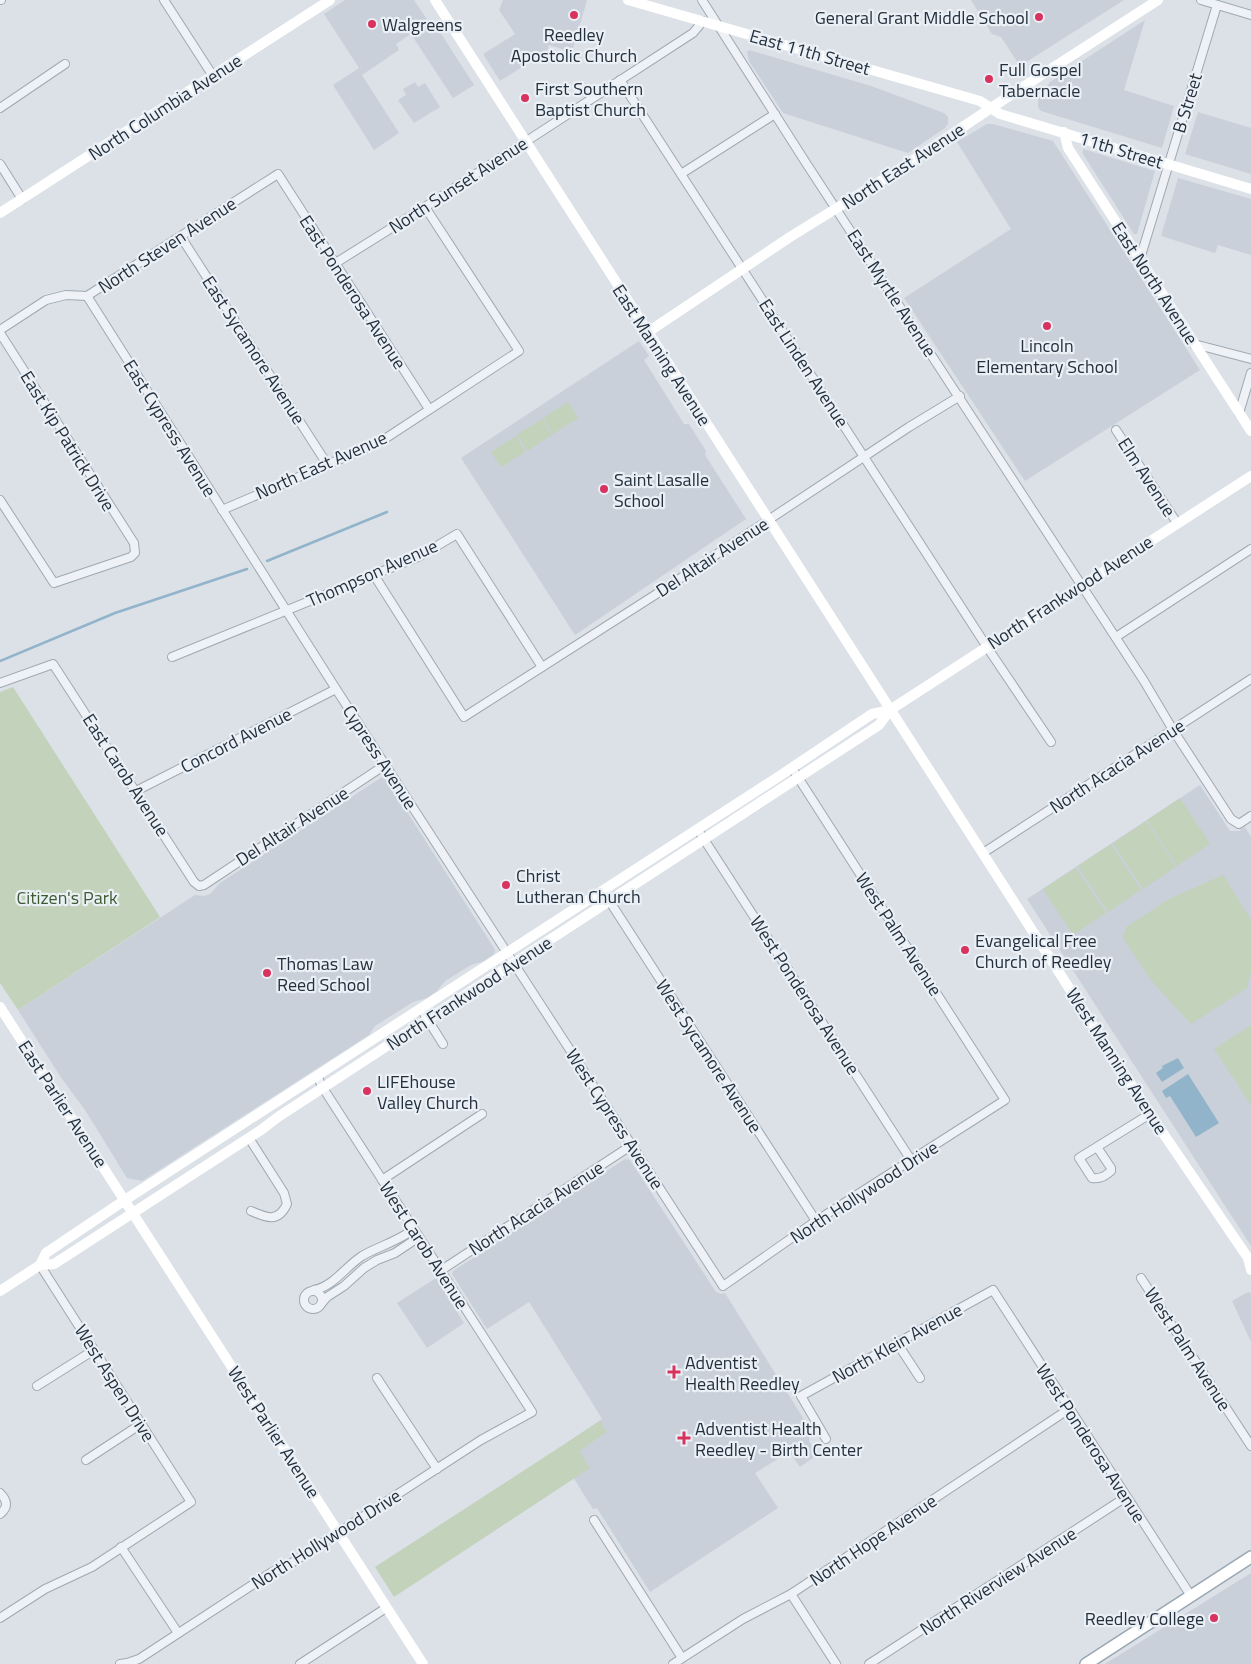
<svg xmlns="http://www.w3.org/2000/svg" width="1251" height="1664" viewBox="0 0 1251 1664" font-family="'Titillium Web',sans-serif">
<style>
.built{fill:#c9d0d9}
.green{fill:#c3d2bb}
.water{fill:#92b4cb}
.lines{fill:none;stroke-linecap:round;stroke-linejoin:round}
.stream{stroke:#92b4cb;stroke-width:2.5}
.street-casing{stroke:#a0a8b1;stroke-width:10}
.primary-casing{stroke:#99a7b3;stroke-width:14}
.street{stroke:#eef1f5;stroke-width:8}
.secondary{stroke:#fff;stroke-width:10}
.primary{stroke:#fff;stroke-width:11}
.poi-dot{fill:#d8335f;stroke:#eaf0f5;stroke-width:2}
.labels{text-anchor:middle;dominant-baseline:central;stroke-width:4.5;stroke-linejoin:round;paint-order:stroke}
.poi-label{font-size:18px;fill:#24303e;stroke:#eaf0f5;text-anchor:start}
.street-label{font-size:18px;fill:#24303e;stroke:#eaf0f5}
.park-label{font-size:18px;fill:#3d5b30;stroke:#eaf0f5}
</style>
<rect width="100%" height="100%" fill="#dbe1e7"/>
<g class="built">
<path d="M345 0H414L428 21H433L474 85 453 98 411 34 396 44 399 50 362 75 399 133 374 150 333 85 359 68 324 14Z"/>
<path d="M503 0H587L572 52 549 45 547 51 500 81 483 54 515 34 499 10Z"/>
<path d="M971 0H1124L1020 66 1001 37 992 34Z"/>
<path d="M1145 20 1124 90 1174 106 1162 148 1041 111 1038 107V99L1050 82Z"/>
<path d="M749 50 871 86 944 113 948 117V124L945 128 908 153 783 113 749 61 747 52Z"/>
<path d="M415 82 418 87 425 83 440 107 414 123 398 100 406 95 403 89Z"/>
<path d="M1198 112 1251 128V174L1185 154Z"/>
<path d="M987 124H993L1053 141 1200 370 1025 481 904 298 1011 229 957 142Z"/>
<path d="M1083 149 1155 171 1137 234H1134L1083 154Z"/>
<path d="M1178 178 1251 199V255L1218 245 1215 253 1161 236Z"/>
<path d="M639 341 649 356 644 360 684 424H689L706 451 705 455 746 519 575 635 461 458Z"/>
<path d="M382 777 386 779 494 948 495 951 494 954 484 961 471 965 445 981 437 991 427 998 413 1002 375 1026 369 1035 142 1181 127 1178 85 1110 60 1076 18 1010 195 895 204 896 210 894 220 883Z"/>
<path d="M1200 785 1230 831H1239L1245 827 1251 837V1246L1027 899Z"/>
<path d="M625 1159 630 1160 716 1292 721 1294 725 1293 810 1429 809 1441 817 1455 800 1467 789 1452 755 1473 778 1508 650 1592 597 1508 593 1509 556 1450 602 1419 588 1396 529 1302 487 1329 452 1274 453 1271Z"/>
<path d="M436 1278 464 1323 427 1348 397 1303Z"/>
<path d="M1248 1292 1251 1293V1342L1232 1301Z"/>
<path d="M1251 1573V1664H1105Z"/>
</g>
<g class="green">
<path d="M568 402 578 418 553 434 543 418Z"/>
<path d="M542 419 552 435 527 451 517 435Z"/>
<path d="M516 436 525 452 501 467 491 452Z"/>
<path d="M13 687 160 917 18 1010 0 983V692Z"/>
<path d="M1180 798 1210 844 1177 866 1147 820Z"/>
<path d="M1146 821 1176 867 1143 889 1113 843Z"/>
<path d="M1111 844 1141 890 1108 912 1078 866Z"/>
<path d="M1076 868 1106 913 1073 935 1043 889Z"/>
<path d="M1223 875 1251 920V971L1247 988 1191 1024 1150 979 1123 938 1126 927 1171 898Z"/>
<path d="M1251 1025V1105L1214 1049Z"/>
<path d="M600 1421 607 1432 579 1451 590 1468 394 1597 375 1567Z"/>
</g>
<g class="water">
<path d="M1178 1058 1184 1068 1162 1082 1156 1073 1163 1068 1162 1066Z"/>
<path d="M1188 1074 1219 1123 1196 1137 1170 1096 1166 1098 1162 1091Z"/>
</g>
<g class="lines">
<g class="stream">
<path d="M267 561 387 512"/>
<path d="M0 661 115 613 247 569"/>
</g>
<defs>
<g id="street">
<path d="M0 0H1"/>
<path d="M164 0 213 76"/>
<path d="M702 0 806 163 1144 681 1173 730 1231 819 1239 824 1251 816"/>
<path d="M1201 0 1251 15"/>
<path d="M620 80 987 647 1051 742"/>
<path d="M0 108 65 64"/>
<path d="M0 164 22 199"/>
<path d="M681 174 775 114"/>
<path d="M181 237 327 464"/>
<path d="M1140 259 1217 5"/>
<path d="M334 264 425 207 693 33 703 21"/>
<path d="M87 296 336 689 723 1286 816 1221 1005 1100 792 768"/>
<path d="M0 330 46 300 66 295 87 296 278 174 429 409"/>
<path d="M0 333 134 543 135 553 131 557 54 583 0 500"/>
<path d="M1194 344 1251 359"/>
<path d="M1239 413 1251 373"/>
<path d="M1116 430 1177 523"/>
<path d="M222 510 380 442 519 351 425 207"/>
<path d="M374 575 464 717 658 593 909 427 960 396"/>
<path d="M1116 637 1251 549"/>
<path d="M172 657 420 556 457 534 542 667"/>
<path d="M0 683 53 664 194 882 199 886 204 885 385 765"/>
<path d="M136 791 336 689"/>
<path d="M698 830 911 1160"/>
<path d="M983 853 1251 679"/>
<path d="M603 891 816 1221"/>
<path d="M421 1009 443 1044"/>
<path d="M249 1138 284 1193 287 1204C278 1223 267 1218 251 1211"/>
<path d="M1097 1147 1111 1168V1171C1105 1176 1101 1179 1092 1178L1079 1158 1150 1114"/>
<path d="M382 1180 482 1114"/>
<path d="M440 1271 632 1145"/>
<path d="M1141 1278 1251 1446"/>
<path d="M314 1290C334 1286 345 1267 362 1256 377 1247 393 1243 408 1233L414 1234"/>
<circle cx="313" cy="1300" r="9"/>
<path d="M321 1304 327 1297 344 1286 364 1268 377 1260 395 1253 413 1241 414 1234 416 1233"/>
<path d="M897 1343 920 1378"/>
<path d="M377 1378 437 1469"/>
<path d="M37 1386 94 1350"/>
<path d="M826 1439 801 1396 993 1290 1191 1596"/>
<path d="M86 1460 141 1424"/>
<path d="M0 1493C7 1500 9 1507 0 1514"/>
<path d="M594 1520 682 1658"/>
<path d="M121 1547 178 1633"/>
<path d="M791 1594 836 1664"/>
<path d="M0 1618 45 1589 92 1567 191 1502 40 1265"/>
<path d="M120 1664 127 1663 139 1659 272 1572 290 1564 481 1440 532 1412 323 1088 317 1076"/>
<path d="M300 1664 386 1608"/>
<path d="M673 1664 743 1619 791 1594 1069 1409"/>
<path d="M869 1664 1126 1497"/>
</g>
<path id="primary" d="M1086 1664 1251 1557"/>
</defs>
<use href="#street" class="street-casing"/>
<use href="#primary" class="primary-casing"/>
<use href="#street" class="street"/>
<g class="secondary">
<path d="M435 0 1150 1114 1248 1258 1251 1270"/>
<path d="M628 0 980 101 1000 114 1251 189"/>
<path d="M1064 132 1068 148 1081 168 1251 431"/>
<path d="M0 213 330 0"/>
<path d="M648 332 790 237 900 169 1006 98 1158 0"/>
<path d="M0 1007 423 1664"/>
<path d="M40 1265 54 1264 261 1130 278 1117 879 725 890 710 1251 476"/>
<path d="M0 1291 40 1265 46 1253 125 1200 778 777 872 714 890 710"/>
</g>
<use href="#primary" class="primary"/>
</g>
<g class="poi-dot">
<circle cx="574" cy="15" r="5"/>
<circle cx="1039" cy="17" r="5"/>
<circle cx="372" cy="24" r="5"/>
<circle cx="989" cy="79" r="5"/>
<circle cx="525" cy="98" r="5"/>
<circle cx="1047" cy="326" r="5"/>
<circle cx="604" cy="489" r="5"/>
<circle cx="506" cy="885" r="5"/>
<circle cx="965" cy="950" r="5"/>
<circle cx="267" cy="973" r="5"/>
<circle cx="367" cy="1091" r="5"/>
<path d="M671.5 1364.5h5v5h5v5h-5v5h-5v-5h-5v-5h5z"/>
<path d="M681.5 1430.5h5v5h5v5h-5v5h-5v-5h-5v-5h5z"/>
<circle cx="1214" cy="1618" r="5"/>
</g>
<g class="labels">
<g class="poi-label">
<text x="1029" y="17" text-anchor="end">General Grant Middle School</text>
<text x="382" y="24">Walgreens</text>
<text x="574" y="34" text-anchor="middle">Reedley<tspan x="574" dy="21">Apostolic Church</tspan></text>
<text x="999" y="69">Full Gospel<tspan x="999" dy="21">Tabernacle</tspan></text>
<text x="535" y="88">First Southern<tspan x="535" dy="21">Baptist Church</tspan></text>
<text x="1047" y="345" text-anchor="middle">Lincoln<tspan x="1047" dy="21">Elementary School</tspan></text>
<text x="614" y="479">Saint Lasalle<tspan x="614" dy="21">School</tspan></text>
<text x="516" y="875">Christ<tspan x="516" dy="21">Lutheran Church</tspan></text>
<text x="975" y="940">Evangelical Free<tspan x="975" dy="21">Church of Reedley</tspan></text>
<text x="277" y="963">Thomas Law<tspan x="277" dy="21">Reed School</tspan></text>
<text x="377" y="1081">LIFEhouse<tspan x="377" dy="21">Valley Church</tspan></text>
<text x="685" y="1362">Adventist<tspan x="685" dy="21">Health Reedley</tspan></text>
<text x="695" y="1428">Adventist Health<tspan x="695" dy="21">Reedley - Birth Center</tspan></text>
<text x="1204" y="1618" text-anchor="end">Reedley College</text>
</g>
<g class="street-label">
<text transform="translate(810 52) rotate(16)">East 11th Street</text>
<text transform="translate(1187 103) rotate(-73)">B Street</text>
<text transform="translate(165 107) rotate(-33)">North Columbia Avenue</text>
<text transform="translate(1121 150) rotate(17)">11th Street</text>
<text transform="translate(903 166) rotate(-33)">North East Avenue</text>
<text transform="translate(458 185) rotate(-33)">North Sunset Avenue</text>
<text transform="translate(167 245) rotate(-33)">North Steven Avenue</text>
<text transform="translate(1155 283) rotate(57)">East North Avenue</text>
<text transform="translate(353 292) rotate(57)">East Ponderosa Avenue</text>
<text transform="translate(892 293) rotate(57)">East Myrtle Avenue</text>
<text transform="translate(254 350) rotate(57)">East Sycamore Avenue</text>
<text transform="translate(662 355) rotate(57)">East Manning Avenue</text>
<text transform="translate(804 363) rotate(57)">East Linden Avenue</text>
<text transform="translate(170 428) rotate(58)">East Cypress Avenue</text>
<text transform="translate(68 441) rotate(58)">East Kip Patrick Drive</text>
<text transform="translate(321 465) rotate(-24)">North East Avenue</text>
<text transform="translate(1147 477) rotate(57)">Elm Avenue</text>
<text transform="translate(712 557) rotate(-33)">Del Altair Avenue</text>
<text transform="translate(372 573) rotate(-24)">Thompson Avenue</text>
<text transform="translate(1070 592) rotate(-33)">North Frankwood Avenue</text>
<text transform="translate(236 740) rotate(-27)">Concord Avenue</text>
<text transform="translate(380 757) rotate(57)">Cypress Avenue</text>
<text transform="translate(1117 766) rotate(-33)">North Acacia Avenue</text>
<text transform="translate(126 775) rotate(57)">East Carob Avenue</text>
<text transform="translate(292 826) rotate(-33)">Del Altair Avenue</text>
<text transform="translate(899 934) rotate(57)">West Palm Avenue</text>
<text transform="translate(469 993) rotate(-33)">North Frankwood Avenue</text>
<text transform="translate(805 995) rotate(57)">West Ponderosa Avenue</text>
<text transform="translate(709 1056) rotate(57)">West Sycamore Avenue</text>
<text transform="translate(1117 1061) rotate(57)">West Manning Avenue</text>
<text transform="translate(63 1104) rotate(57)">East Parlier Avenue</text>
<text transform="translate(615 1119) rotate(57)">West Cypress Avenue</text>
<text transform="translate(864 1192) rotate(-33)">North Hollywood Drive</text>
<text transform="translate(536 1208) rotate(-33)">North Acacia Avenue</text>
<text transform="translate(424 1245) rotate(57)">West Carob Avenue</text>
<text transform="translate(897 1343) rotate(-29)">North Klein Avenue</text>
<text transform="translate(1188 1349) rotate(57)">West Palm Avenue</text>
<text transform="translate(115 1383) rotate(58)">West Aspen Drive</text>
<text transform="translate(274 1432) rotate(57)">West Parlier Avenue</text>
<text transform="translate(1091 1443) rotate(57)">West Ponderosa Avenue</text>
<text transform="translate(326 1539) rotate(-32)">North Hollywood Drive</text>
<text transform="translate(873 1540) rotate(-34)">North Hope Avenue</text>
<text transform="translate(998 1581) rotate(-33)">North Riverview Avenue</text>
</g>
<g class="park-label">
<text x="67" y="897">Citizen's Park</text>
</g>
</g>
</svg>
